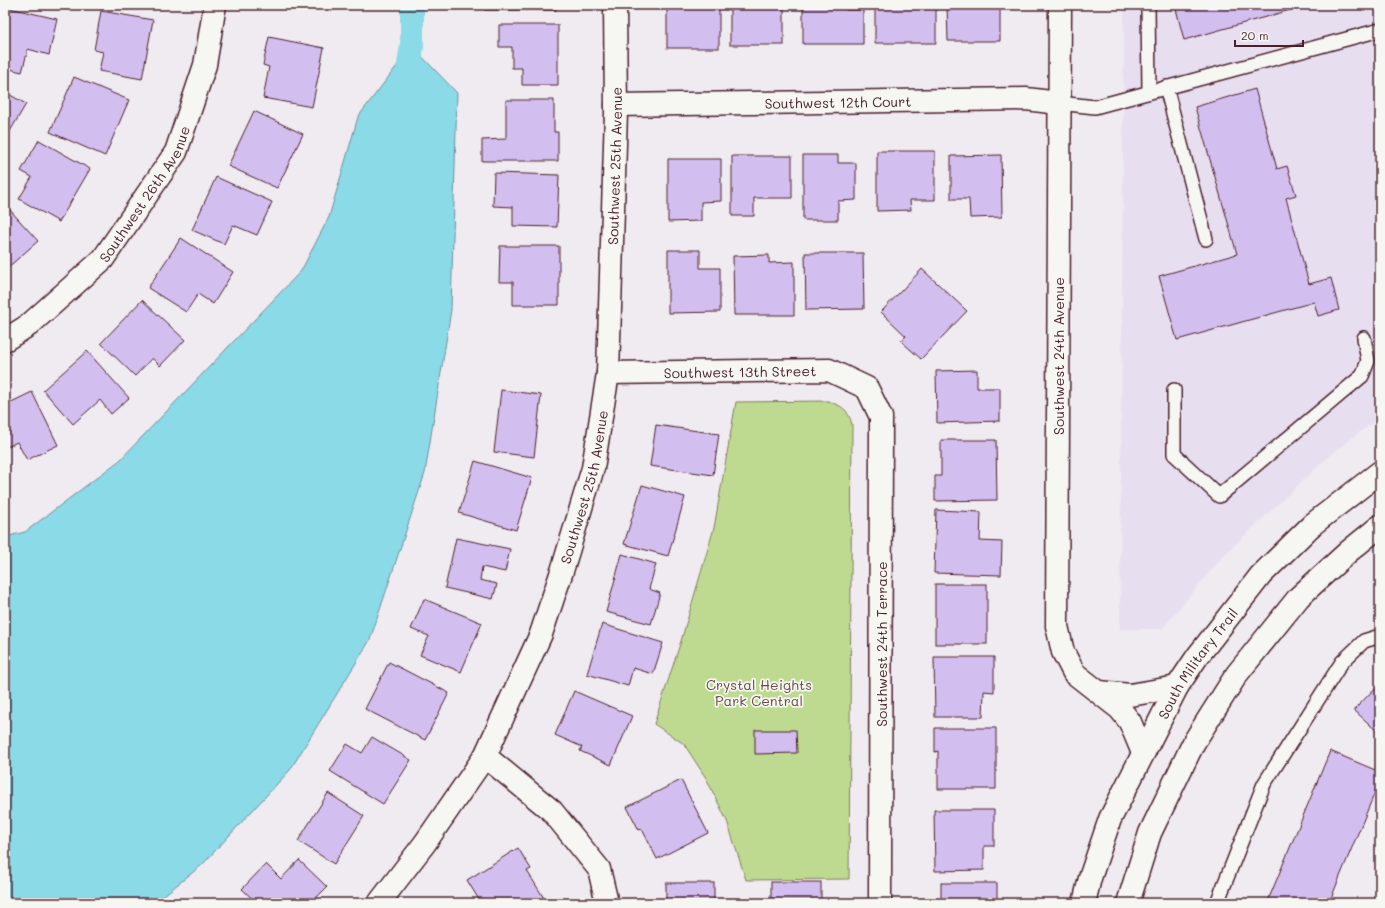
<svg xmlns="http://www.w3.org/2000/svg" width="1385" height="908" viewBox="0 0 1385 908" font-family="Mali,sans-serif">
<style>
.built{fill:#e7def0}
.green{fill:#beda91;stroke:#847c5e}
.water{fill:#8bdae7;stroke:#718f9c}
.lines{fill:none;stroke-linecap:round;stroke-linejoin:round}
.canal{stroke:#8bdae7;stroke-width:24}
.building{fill:#d3bfef;stroke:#4a1f2b}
.service-casing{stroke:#4a1f2b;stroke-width:16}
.minor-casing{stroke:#4a1f2b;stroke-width:25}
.tertiary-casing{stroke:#4a1f2b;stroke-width:25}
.service{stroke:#f6f6f2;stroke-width:13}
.minor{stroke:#f6f6f2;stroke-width:22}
.tertiary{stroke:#f6f6f2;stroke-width:22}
.labels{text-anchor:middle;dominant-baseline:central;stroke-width:3.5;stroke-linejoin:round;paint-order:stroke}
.street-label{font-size:14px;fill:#4a1f2b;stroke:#f6f6f2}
.park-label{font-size:14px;fill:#674e44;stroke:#f6f6f2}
</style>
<rect width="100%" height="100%" fill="#efebf1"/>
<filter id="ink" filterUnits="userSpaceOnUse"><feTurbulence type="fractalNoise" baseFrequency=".025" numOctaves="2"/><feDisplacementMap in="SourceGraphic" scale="8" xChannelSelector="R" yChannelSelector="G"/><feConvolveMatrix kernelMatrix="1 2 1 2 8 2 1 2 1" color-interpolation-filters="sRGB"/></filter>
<g filter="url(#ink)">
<path class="built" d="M1124 5H1380V417L1332 453 1224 555 1162 629H1120Z"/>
<path class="green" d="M828 401C843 407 847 408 852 424L849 879 746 880 727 821 706 778 684 744 654 724 681 641 714 528 736 402Z"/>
<path class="water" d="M412 46 457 93 451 310 425 473 370 640 290 770 202 865 154 903H5V537L25 532 120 460 301 271 329 217 358 117Z"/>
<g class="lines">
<path class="canal" d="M407 77 412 46V5"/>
</g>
<g class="building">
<rect x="485" y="5" width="71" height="5"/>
<rect x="667" y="5" width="52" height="43"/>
<rect x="730" y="5" width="54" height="40"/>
<path d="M803 5H845L846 10H863V44H803Z"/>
<rect x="875" y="5" width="61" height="38"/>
<path d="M947 5H1000V41H948Z"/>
<path d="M1175 5H1308L1184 40Z"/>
<path d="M5 7 57 19 49 55 28 49 22 72 5 68Z"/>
<path d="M101 11 153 20 142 79 99 71 103 52 94 50Z"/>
<path d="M499 25H558V85H522V68H512V47H499Z"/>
<path d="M269 37 324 48 312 107 263 98 269 67 263 65Z"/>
<path d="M74 77 129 100 105 156 50 132Z"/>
<path d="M1255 89 1277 169 1287 166 1296 195 1286 198 1309 284 1331 278 1339 310 1318 316 1314 302 1177 340 1159 276 1237 254 1195 107Z"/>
<path d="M5 92 26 104 9 133 5 131Z"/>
<path d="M506 100H554V132H558V161H482V140L506 139Z"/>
<path d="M254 111 303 134 277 188 228 166Z"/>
<path d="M39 140 90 169 59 222 19 199 32 177 21 171Z"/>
<path d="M877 151H935V200H910L911 210 877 211Z"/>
<path d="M803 155H838V163H856V200L838 201V220H803Z"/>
<path d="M1001 155 1002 217 970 218 969 199H951V156Z"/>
<path d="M732 156H792V198H754V216H732Z"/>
<path d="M668 159H721V201L701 202V221L668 222Z"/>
<path d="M494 173 559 175 557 227 513 226V207L493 206Z"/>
<path d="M216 177 272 202 257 235 233 225 224 244 192 230Z"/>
<path d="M9 209 38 241 5 270V212Z"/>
<path d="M181 238 233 272 213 304 198 294 186 312 148 288Z"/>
<path d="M500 246H559V305H513V282H499Z"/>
<path d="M668 250H700V268H720V312L668 313Z"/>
<path d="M805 253H863L864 309 806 310Z"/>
<path d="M769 255V263L794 262V315H734L733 256Z"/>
<path d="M922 269 967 311 921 359 901 341 906 336 881 312Z"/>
<path d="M142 300 185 340 160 366 152 358 135 376 101 343Z"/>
<path d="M87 351 129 398 111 414 100 400 73 424 43 390Z"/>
<path d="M977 370V388H1000V421L937 423 936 371Z"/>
<path d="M501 390 541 395 534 457 494 452Z"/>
<path d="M32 392 58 445 27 460 17 442 5 448V405Z"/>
<path d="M656 425 719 434 713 475 650 466Z"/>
<path d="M941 440H996L997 500 935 501V476H941Z"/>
<path d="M475 461 532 478 516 530 459 513Z"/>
<path d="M642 485 685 497 668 556 624 544Z"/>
<path d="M936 510 981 512 980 541 1002 542 1001 575 934 573Z"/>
<path d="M456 538 510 549 505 572 482 567 480 580 497 584 493 599 445 588Z"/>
<path d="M622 554 656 564 649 589 660 593 651 624 606 612Z"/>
<rect x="935" y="584" width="52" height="60"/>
<path d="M424 599 482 623 461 672 420 655 429 636 411 629Z"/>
<path d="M602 624 663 643 653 674 633 668 628 686 587 674Z"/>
<path d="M934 657H994V692L984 691 983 717H935Z"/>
<path d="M389 662 449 693 425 740 365 709Z"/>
<path d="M1380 683V734L1354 710Z"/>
<path d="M574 691 632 716 611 765 580 751 582 747 555 735Z"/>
<path d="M935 728H996V789H938V751L935 752Z"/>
<path d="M755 730H796L797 753 755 754Z"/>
<path d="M372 737 411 760 383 804 330 771 347 744 362 753Z"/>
<path d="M1330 751 1380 772V780L1329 903H1267Z"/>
<path d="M681 780 708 833 657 859 642 829 639 830 627 807Z"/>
<path d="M328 793 364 816 334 864 298 841Z"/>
<path d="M934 810H994V846H984V870L935 871Z"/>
<path d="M518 848 531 869 527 871 547 903H481L467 880Z"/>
<path d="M299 860 327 887 311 903H257L242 889 266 864 281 879Z"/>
<rect x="771" y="882" width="50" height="21"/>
<rect x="666" y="883" width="48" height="20"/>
<rect x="941" y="883" width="56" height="20"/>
</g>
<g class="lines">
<defs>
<g id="service">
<path d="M1148 5 1149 92"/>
<path d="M1166 87 1206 239"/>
<path d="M1059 103 1095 107 1380 30"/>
<path d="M1174 390V454L1219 496 1362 376 1368 361 1364 338"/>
<path d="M1217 903 1264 784 1342 662 1364 641 1380 636"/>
</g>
<g id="minor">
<path d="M1060 5 1057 626 1063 652 1074 673 1120 709 1130 722 1143 753"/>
<path id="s1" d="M616 105 1026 99 1059 103"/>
<path id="s2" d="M5 340 29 325 103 259 176 152 205 65 215 5"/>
<path id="s3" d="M608 373 829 370 867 388 881 417 880 903"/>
<path d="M1099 692 1130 695 1177 687"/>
<path d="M379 903 425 843 485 756"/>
<path id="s4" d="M607 903 599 869 552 811 485 756 541 634 562 571 593 468 608 373 616 112 615 5"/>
</g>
<g id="tertiary">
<path id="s5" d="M1084 903 1090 878 1110 819 1177 687 1197 657 1261 575 1313 524 1380 472"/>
<path d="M1128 903 1150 833 1194 742 1237 674 1299 597 1348 552 1380 526"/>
</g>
</defs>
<use href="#service" class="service-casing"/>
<use href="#minor" class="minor-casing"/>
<use href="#tertiary" class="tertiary-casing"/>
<use href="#service" class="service"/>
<use href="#minor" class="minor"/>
<use href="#tertiary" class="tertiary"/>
</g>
</g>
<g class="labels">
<g class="street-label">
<text stroke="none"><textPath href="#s1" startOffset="222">Southwest 12th Court</textPath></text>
<text stroke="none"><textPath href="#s4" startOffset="808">Southwest 25th Avenue</textPath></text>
<text stroke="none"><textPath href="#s2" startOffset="205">Southwest 26th Avenue</textPath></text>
<text transform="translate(1058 356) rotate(-90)">Southwest 24th Avenue</text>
<text stroke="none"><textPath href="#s3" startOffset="132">Southwest 13th Street</textPath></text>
<text stroke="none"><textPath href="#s4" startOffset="484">Southwest 25th Avenue</textPath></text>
<text transform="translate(881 644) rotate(-90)">Southwest 24th Terrace</text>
<text stroke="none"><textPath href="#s5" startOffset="267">South Military Trail</textPath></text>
</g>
<g class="park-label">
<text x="759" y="684">Crystal Heights<tspan x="759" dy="16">Park Central</tspan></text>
</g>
</g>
<rect width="1385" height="908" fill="none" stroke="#f6f6f2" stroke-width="20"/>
<rect x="10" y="10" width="1365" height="888" fill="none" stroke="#4a1f2b" stroke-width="1.5" filter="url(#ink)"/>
<path d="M1235 40v6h68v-6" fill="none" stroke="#4a1f2b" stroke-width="2"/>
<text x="1241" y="40" font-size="12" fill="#4a1f2b" stroke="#f6f6f2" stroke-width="3" paint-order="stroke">20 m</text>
</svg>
